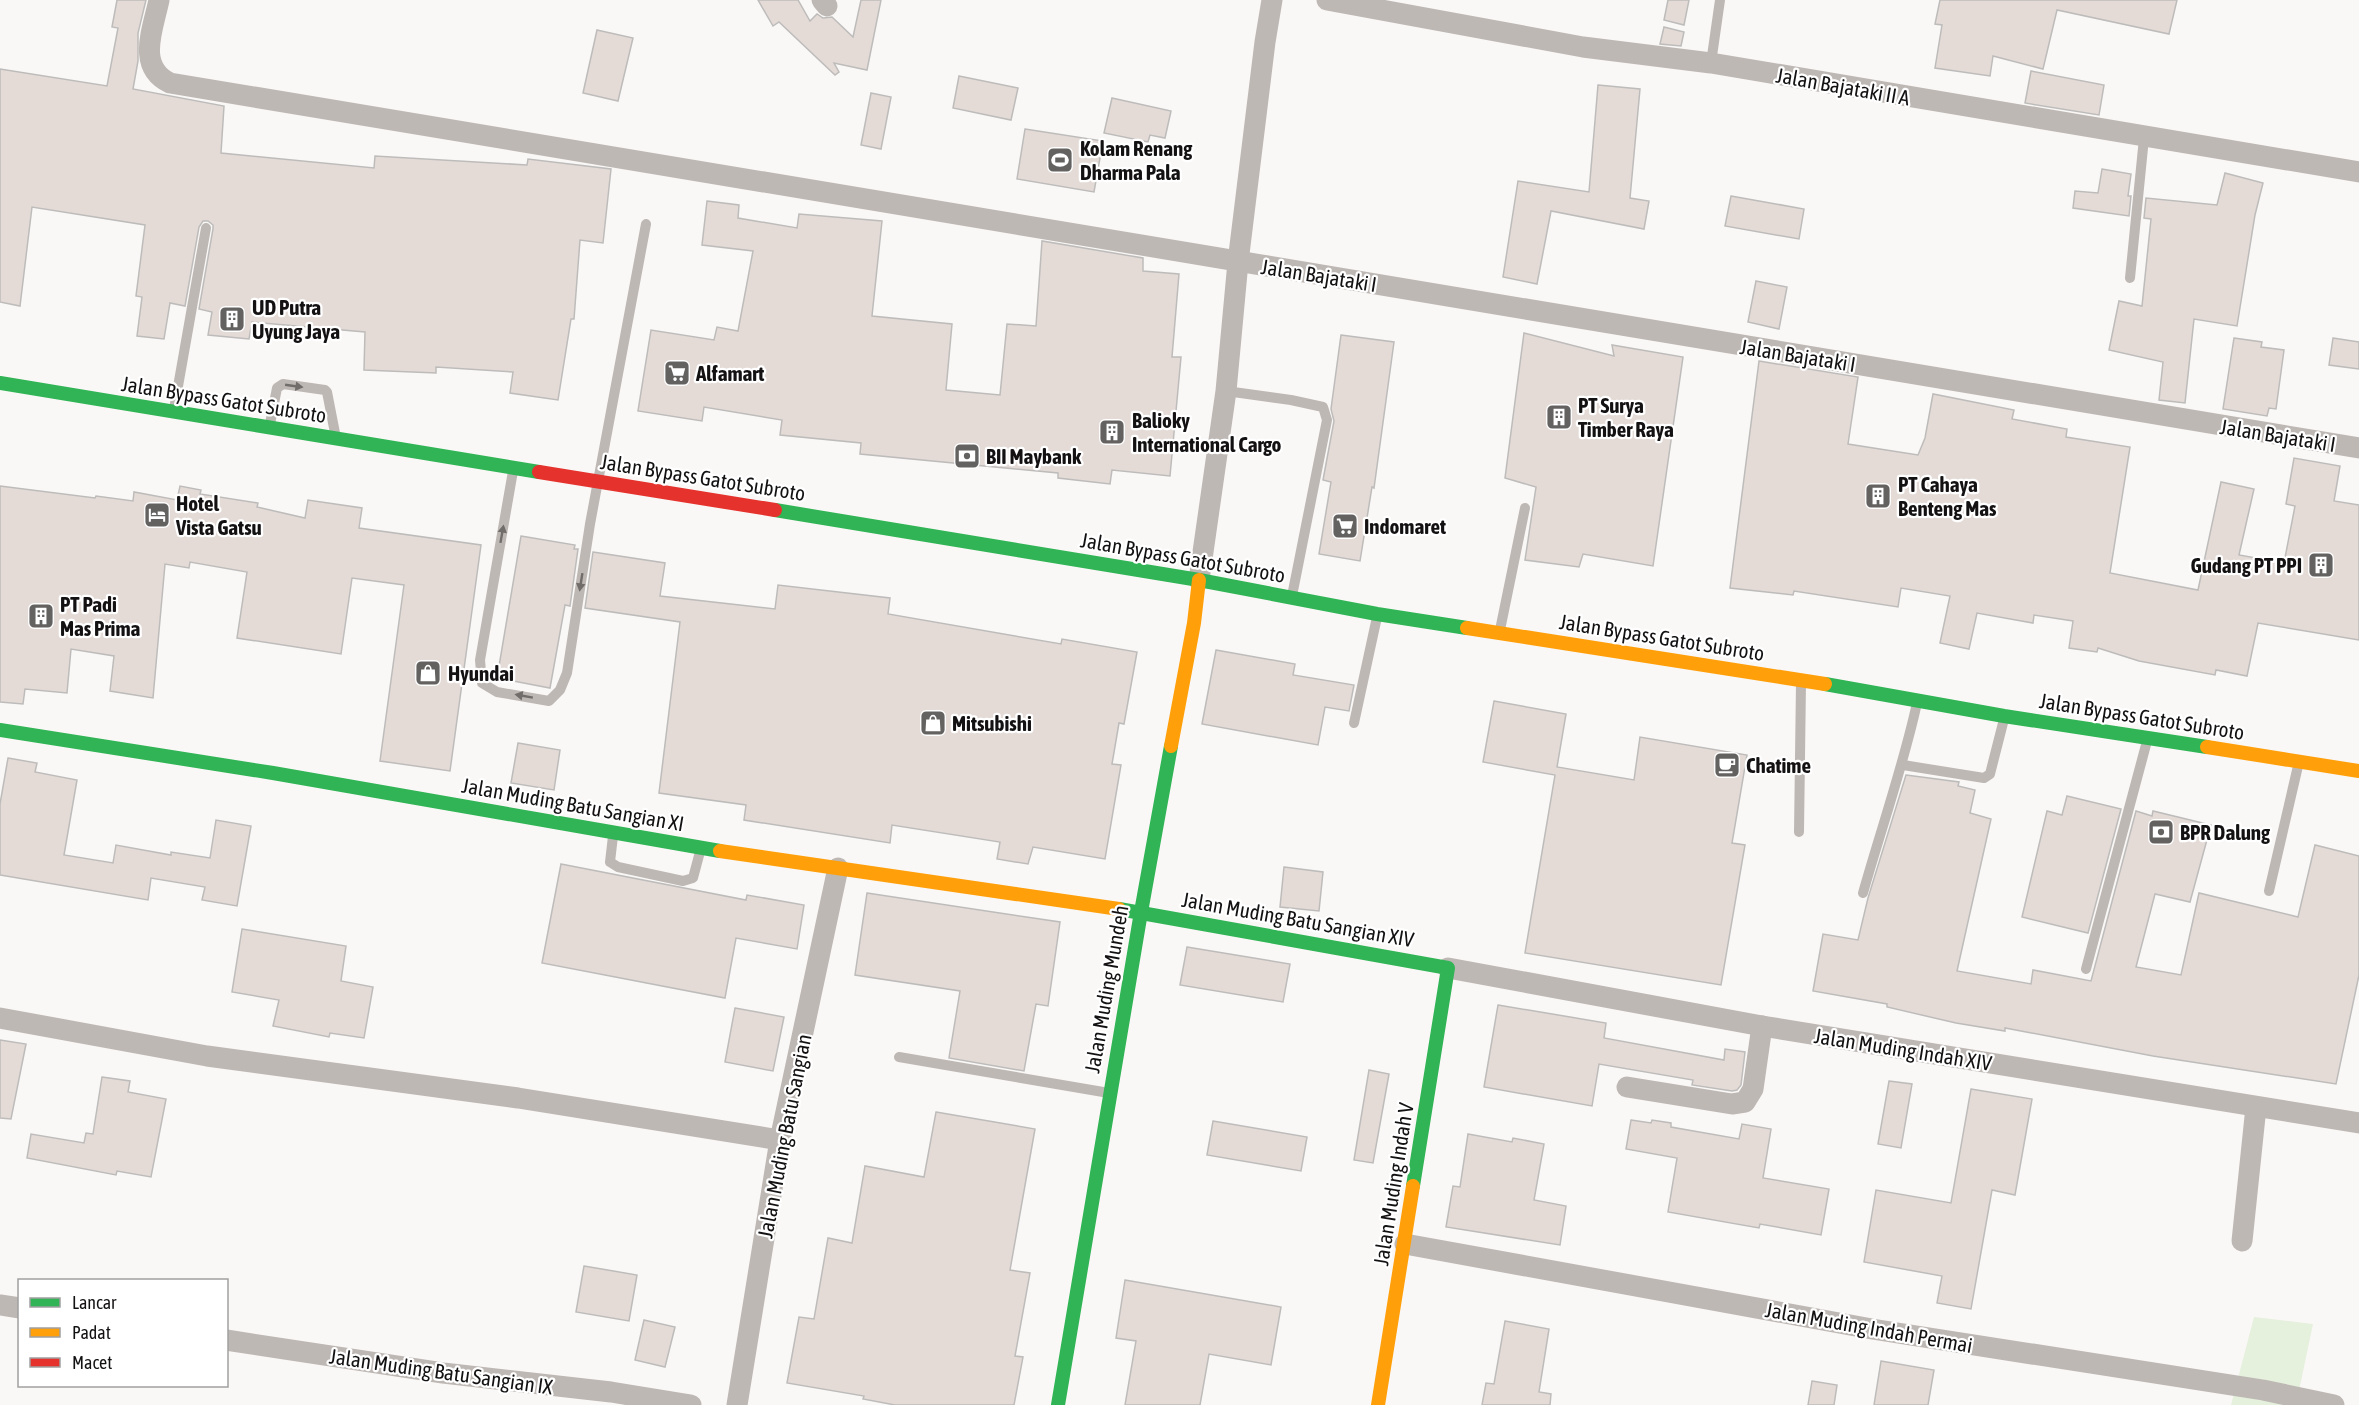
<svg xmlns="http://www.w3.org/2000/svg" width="2359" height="1405" viewBox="0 0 2359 1405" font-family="'Asap Condensed',sans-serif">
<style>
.green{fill:#e5f0dd}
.building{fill:#e4dbd7;stroke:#bdbcbb;stroke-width:1.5}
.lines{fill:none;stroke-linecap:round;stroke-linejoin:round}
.lane{stroke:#beb8b5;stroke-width:10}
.street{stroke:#beb8b5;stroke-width:21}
.fast{stroke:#30b455;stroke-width:14}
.slow{stroke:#ff9f0a;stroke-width:14}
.jam{stroke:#e5322d;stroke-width:14}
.oneway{fill:#716d6b}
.labels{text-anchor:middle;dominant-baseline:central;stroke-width:4.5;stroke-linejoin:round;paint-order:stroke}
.street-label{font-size:21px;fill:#131111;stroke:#fff}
.poi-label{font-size:21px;font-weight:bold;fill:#131111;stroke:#fff;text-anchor:start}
</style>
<rect width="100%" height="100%" fill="#faf8f6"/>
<path class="green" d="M2254 1317 2313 1324 2296 1405H2231Z"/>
<g class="building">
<path d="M117 0H146L138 33V61L133 89 224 106 221 153 374 168 375 156 527 165 528 159 611 169 603 243 580 240 574 319H571L558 400 510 393 513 372 436 367V373L364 370 365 332 252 322 249 339 208 335 212 312 199 309 213 229V225L208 221H203L199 227 185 306 170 303 164 339 137 336 142 297 136 296 145 225 32 207 20 306 0 302V69L107 86 118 28 112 27Z"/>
<path d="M758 0H798L810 21 817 14 823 18 832 17 853 37 861 0H881L867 70 834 63 839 72 835 75 779 22 773 26Z"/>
<path d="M1668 0H1689L1684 25 1664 20Z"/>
<path d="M1940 0H2177L2169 34 2057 10 2043 69 1993 56 1990 76 1935 68 1942 25 1935 24Z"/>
<path d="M1664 27 1684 32 1681 46 1660 44Z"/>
<path d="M597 30 633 38 618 101 583 93Z"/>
<path d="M2031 71 2104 85 2099 115 2025 103Z"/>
<path d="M959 76 1018 88 1011 120 953 108Z"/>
<path d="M1598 85 1640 89 1630 198 1649 201 1644 229 1551 211 1537 284 1503 277 1518 181 1589 192Z"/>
<path d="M871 93 891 97 881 149 861 145Z"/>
<path d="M1112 98 1171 111 1165 138 1150 135 1148 142 1104 133Z"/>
<path d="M1025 129 1103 141 1094 192 1017 179Z"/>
<path d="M2102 169 2131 174 2128 196H2131L2129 216 2073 208 2075 191 2098 193Z"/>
<path d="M2225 173 2263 183 2255 215 2237 326 2194 319 2185 403 2159 400 2163 362 2109 350 2119 301 2142 306 2151 219 2144 218 2146 198 2217 205Z"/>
<path d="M1731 196 1804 209 1799 239 1725 226Z"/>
<path d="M707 201 739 205 738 218 797 228 799 214 882 221 872 316 952 324 946 390 1000 395 1007 324 1036 326 1042 241 1143 258V271L1179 274 1172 357H1181L1170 476 1112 470 1110 484 1058 478V473L860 454 861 443 780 435 782 420 704 407 702 421 638 411 651 330 714 340 717 327 738 331 753 251 702 245Z"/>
<path d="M1756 281 1787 287 1779 329 1748 322Z"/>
<path d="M1524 333 1614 356 1612 345 1683 357 1653 566 1583 554 1579 567 1525 560 1536 487 1505 478Z"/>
<path d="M1341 335 1394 342 1374 488 1372 487 1360 561 1319 554 1331 482 1323 480 1334 421 1331 409Z"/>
<path d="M2234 338 2262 342 2261 347 2284 350 2276 409 2269 408 2267 416 2223 409Z"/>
<path d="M2333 338 2359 342V369L2329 365Z"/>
<path d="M1759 361 1858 377 1848 444 1918 455 1925 438 1933 394 2014 410 2012 419 2067 429 2066 437 2130 447 2110 573 2198 590 2221 482 2254 489 2239 555 2284 563 2295 506 2286 504 2294 458 2340 466 2334 501 2359 505V640L2258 623 2247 676 2216 670 2215 675 2139 661 2098 648 2097 652 2069 648 2073 621 2034 615 2033 623 1977 613 1969 649 1940 643 1950 596 1901 588 1898 607 1794 591 1793 595 1730 588Z"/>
<path d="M0 486 95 498 96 496 133 501 134 492 177 500 180 486 201 490 200 494 258 503 257 507 305 518 308 500 362 508 359 528 481 545 450 771 380 761 404 585 352 578 341 654 237 638 247 572 190 562 189 568 165 564 153 698 110 691 114 656 71 649 67 693 25 689 23 704 0 702Z"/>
<path d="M521 536 575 545 574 549H578L570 606 565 605 550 688 497 678Z"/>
<path d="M593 552 665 563 660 596 775 609 778 585 890 598 888 614 1061 644 1062 639 1137 652 1124 724 1119 723 1112 764 1121 765 1105 859 1033 847 1028 864 997 859 1000 842 892 825 890 843 744 820 746 805 659 793 680 622 585 608Z"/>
<path d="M1216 650 1295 664 1293 675 1354 685 1349 711 1325 707 1318 745 1202 724Z"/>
<path d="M1494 701 1566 714 1557 767 1634 780 1640 737 1747 755 1732 843 1745 845 1721 985 1525 953 1555 775 1483 762Z"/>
<path d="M518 743 560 750 554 790 511 783Z"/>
<path d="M8 758 37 763 35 772 77 780 64 855 113 863 116 845 171 855V852L210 858 216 820 251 826 237 906 202 900 205 887 151 878 148 900 0 875V804Z"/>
<path d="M1906 775 1959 782 1958 786 1975 790 1970 813 1991 819 1957 971 2031 984 2033 970 2091 981 2136 811 2152 816 2153 811 2211 825 2190 902 2155 894 2136 967 2181 975 2199 893 2298 917 2315 845 2359 856V975L2336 1084 2153 1056 2005 1028V1031L1956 1023 1887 1007V1004L1813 991 1823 934 1858 940 1868 898Z"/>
<path d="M2067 796 2121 809 2088 933 2022 917 2047 811 2062 815Z"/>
<path d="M561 864 746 900 747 895 804 905 797 949 736 938 725 998 542 963Z"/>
<path d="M1284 867 1323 872 1319 911 1280 907Z"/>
<path d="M867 893 1060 922 1048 1006 1036 1004 1024 1071 949 1058 960 991 855 975Z"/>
<path d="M242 929 346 946 341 981 373 987 364 1038 330 1033 329 1037 273 1026 279 1000 232 992Z"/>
<path d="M1187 947 1290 964 1283 1002 1180 985Z"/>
<path d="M1498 1005 1606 1023 1604 1038 1724 1060 1725 1049 1745 1052 1741 1085 1737 1090 1732 1091 1692 1085 1693 1080 1599 1064 1592 1106 1484 1087Z"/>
<path d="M735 1008 784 1017 773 1071 725 1062Z"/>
<path d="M0 1040 26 1044 11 1119 0 1118Z"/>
<path d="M1369 1070 1389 1074 1373 1163 1354 1160Z"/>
<path d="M102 1077 130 1081 128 1092 166 1099 151 1177 117 1171 116 1175 27 1158 31 1134 84 1143 86 1133 93 1134Z"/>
<path d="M1889 1081 1912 1084 1901 1148 1878 1144Z"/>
<path d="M1971 1089 2032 1099 2015 1195 1992 1190 1971 1309 1937 1303 1942 1276 1864 1262 1876 1190 1951 1203Z"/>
<path d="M936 1112 1035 1129 1010 1270 1030 1273 1015 1356 1023 1357 1014 1405H895L863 1399 864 1396 787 1383 799 1317 814 1319 828 1238 852 1243 865 1166 924 1177Z"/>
<path d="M1631 1120 1651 1123 1652 1120 1671 1123V1127L1739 1139 1742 1124 1771 1129 1763 1178 1829 1189 1821 1235 1760 1224 1759 1228 1668 1212 1677 1158 1626 1149Z"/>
<path d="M1213 1121 1307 1137 1301 1171 1207 1155Z"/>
<path d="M1468 1134 1512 1142 1513 1138 1544 1144 1534 1200 1566 1206 1560 1245 1446 1227 1453 1186 1460 1187Z"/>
<path d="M584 1266 637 1275 629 1321 576 1312Z"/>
<path d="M1125 1280 1281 1307 1271 1365 1209 1354 1200 1405H1125L1136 1341 1116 1338Z"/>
<path d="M644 1320 675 1327 665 1367 635 1360Z"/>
<path d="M1505 1321 1549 1329 1539 1392 1551 1394 1550 1405H1482L1486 1383 1494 1384Z"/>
<path d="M1881 1361 1934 1370 1928 1405H1874Z"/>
<path d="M1812 1381 1837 1385 1834 1405H1808Z"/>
</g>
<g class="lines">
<g class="lane">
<path d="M1711 63 1720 0"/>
<path d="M2130 278 2144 138"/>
<path d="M1226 391 1291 400 1323 407 1327 420 1292 596"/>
<path d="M174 409 206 228"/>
<path d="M270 424 277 388 283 384 325 390 327 392 335 433"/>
<path d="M513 471 480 660 482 683 497 692 549 701 560 690 567 673 590 524 646 224"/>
<path d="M1500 630 1525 508"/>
<path d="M1354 723 1377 617"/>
<path d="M1903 765 1984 778 1990 774 2004 719"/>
<path d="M1799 832 1801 683"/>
<path d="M613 836 610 862 618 867 683 881 693 878 701 848"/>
<path d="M2269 891 2298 766"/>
<path d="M1863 893C1881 829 1903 767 1917 703"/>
<path d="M2086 969 2147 741"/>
<path d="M899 1057 1109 1093"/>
</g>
<g class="street">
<path d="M159 0C153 29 136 67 170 83L2359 448"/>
<path d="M822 0 827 6"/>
<path d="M1327 0 1583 47 1711 63 2359 172"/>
<path d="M1199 580 1226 391 1238 262 1265 42 1272 0"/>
<path d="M1448 968 1762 1026 2359 1123"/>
<path d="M0 1018 207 1056 518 1098 780 1140"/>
<path d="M1627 1087 1732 1104 1745 1102 1753 1089 1762 1026"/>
<path d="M2242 1241 2256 1107"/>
<path d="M1405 1244 1872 1329 2263 1390 2334 1405"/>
<path d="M0 1305 20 1308"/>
<path d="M226 1340 443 1373 611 1392 691 1405"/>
<path d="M737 1405 780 1140 838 868"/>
</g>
<g class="fast">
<path d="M0 383 539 472"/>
<path d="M775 510 1199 580 1377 614 1467 628"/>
<path d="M1825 684 2004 716 2207 747"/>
<path d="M0 730 273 773 720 851"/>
<path d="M1119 909 1448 968 1413 1186"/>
<path d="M1058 1405 1141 912 1171 746"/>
</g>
<g class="slow">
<path d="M1467 628 1825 684"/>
<path d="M1171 746 1194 623 1199 580"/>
<path d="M2207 747 2359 771"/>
<path d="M720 851 1119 909"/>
<path d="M1378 1405 1413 1186"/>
</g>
<path class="jam" d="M539 472 775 510"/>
</g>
<defs><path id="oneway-solid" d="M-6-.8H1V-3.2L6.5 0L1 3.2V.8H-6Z" transform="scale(1.5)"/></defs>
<g class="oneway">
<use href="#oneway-solid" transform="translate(294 386) rotate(8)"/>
<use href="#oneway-solid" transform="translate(502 534) rotate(-80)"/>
<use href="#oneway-solid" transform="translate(581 582) rotate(99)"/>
<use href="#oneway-solid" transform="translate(524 696) rotate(-170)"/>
</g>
<defs>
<symbol id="stadium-square" viewBox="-11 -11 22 22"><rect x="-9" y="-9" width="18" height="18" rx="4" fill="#646261" stroke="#fff"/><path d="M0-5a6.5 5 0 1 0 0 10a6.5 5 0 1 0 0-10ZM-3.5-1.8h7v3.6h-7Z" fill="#fff"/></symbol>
<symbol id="building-square" viewBox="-11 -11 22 22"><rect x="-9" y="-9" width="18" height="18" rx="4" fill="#646261" stroke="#fff"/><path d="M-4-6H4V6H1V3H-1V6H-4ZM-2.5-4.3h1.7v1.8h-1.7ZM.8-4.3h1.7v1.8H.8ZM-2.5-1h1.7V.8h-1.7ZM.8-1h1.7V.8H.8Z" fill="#fff"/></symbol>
<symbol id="supermarket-square" viewBox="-11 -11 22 22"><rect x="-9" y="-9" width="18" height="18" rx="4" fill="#646261" stroke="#fff"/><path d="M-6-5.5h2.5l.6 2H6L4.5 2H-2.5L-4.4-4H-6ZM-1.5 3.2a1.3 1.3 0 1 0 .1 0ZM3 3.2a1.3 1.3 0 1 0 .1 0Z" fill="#fff"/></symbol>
<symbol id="bank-square" viewBox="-11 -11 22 22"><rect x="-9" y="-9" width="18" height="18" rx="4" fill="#646261" stroke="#fff"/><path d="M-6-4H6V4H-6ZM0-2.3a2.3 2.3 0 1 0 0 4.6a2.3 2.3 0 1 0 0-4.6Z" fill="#fff"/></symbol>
<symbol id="hotel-square" viewBox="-11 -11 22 22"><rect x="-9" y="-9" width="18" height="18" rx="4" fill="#646261" stroke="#fff"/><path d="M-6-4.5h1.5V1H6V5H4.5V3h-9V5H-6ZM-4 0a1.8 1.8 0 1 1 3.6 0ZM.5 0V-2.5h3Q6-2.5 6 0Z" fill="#fff"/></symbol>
<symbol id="shop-square" viewBox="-11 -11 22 22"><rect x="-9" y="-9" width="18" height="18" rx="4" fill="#646261" stroke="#fff"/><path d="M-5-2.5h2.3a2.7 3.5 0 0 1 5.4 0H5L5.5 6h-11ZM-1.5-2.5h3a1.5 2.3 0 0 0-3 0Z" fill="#fff"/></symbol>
<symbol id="cafe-square" viewBox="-11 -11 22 22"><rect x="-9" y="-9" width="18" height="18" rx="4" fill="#646261" stroke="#fff"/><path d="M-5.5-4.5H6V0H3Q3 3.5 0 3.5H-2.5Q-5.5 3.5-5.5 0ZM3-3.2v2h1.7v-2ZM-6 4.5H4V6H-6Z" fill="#fff"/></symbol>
</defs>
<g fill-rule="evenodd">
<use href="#stadium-square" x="1045" y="145" width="30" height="30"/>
<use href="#building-square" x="217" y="304" width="30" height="30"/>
<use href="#supermarket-square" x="662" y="358" width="30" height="30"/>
<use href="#building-square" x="1544" y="402" width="30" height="30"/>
<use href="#building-square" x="1097" y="417" width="30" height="30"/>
<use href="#bank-square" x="952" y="441" width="30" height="30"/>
<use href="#building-square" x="1863" y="481" width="30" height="30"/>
<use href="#hotel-square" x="142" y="500" width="30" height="30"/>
<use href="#supermarket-square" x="1330" y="511" width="30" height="30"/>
<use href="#building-square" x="2306" y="550" width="30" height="30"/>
<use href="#building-square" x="26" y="601" width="30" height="30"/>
<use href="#shop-square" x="413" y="658" width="30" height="30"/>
<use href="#shop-square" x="918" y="708" width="30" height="30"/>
<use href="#cafe-square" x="1712" y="750" width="30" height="30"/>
<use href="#bank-square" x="2146" y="817" width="30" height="30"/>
</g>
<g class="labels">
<g class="street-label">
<text transform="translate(1843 86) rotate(10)">Jalan Bajataki II A</text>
<text transform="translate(1319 275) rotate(9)">Jalan Bajataki I</text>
<text transform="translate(1798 355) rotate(9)">Jalan Bajataki I</text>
<text transform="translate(224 399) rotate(9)">Jalan Bypass Gatot Subroto</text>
<text transform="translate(2278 435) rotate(9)">Jalan Bajataki I</text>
<text transform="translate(703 477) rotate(9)">Jalan Bypass Gatot Subroto</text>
<text transform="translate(1183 557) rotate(10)">Jalan Bypass Gatot Subroto</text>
<text transform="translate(1662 637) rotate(9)">Jalan Bypass Gatot Subroto</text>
<text transform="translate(2142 716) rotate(9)">Jalan Bypass Gatot Subroto</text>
<text transform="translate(573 804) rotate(10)">Jalan Muding Batu Sangian XI</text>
<text transform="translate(1298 919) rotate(10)">Jalan Muding Batu Sangian XIV</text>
<text transform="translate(1106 989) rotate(-80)">Jalan Muding Mundeh</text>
<text transform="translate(1903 1049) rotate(9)">Jalan Muding Indah XIV</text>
<text transform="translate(784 1136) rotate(-79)">Jalan Muding Batu Sangian</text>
<text transform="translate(1393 1184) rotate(-81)">Jalan Muding Indah V</text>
<text transform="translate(1869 1327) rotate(10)">Jalan Muding Indah Permai</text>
<text transform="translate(441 1371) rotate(8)">Jalan Muding Batu Sangian IX</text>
</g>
<g class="poi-label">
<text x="1080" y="148">Kolam Renang<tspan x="1080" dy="24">Dharma Pala</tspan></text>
<text x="252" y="307">UD Putra<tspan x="252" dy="24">Uyung Jaya</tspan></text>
<text x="696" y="373">Alfamart</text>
<text x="1578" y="405">PT Surya<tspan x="1578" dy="24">Timber Raya</tspan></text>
<text x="1132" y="420">Balioky<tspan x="1132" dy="24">International Cargo</tspan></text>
<text x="986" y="456">BII Maybank</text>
<text x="1898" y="484">PT Cahaya<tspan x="1898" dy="24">Benteng Mas</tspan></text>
<text x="176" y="503">Hotel<tspan x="176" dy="24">Vista Gatsu</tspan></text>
<text x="1364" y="526">Indomaret</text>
<text x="2302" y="565" text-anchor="end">Gudang PT PPI</text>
<text x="60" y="604">PT Padi<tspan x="60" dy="24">Mas Prima</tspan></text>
<text x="448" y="673">Hyundai</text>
<text x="952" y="723">Mitsubishi</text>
<text x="1746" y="765">Chatime</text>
<text x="2180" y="832">BPR Dalung</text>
</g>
</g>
<rect x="18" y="1279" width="210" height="108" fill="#ffffff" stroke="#a1a0a0" stroke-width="1.5"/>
<rect x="30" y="1298" width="30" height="9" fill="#30b455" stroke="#a1a0a0" stroke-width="1.5"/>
<text x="72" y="1309" font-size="18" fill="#131111">Lancar</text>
<rect x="30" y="1328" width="30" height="9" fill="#ff9f0a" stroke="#a1a0a0" stroke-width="1.5"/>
<text x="72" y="1339" font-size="18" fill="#131111">Padat</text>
<rect x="30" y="1358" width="30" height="9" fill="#e5322d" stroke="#a1a0a0" stroke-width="1.5"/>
<text x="72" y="1369" font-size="18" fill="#131111">Macet</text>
</svg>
